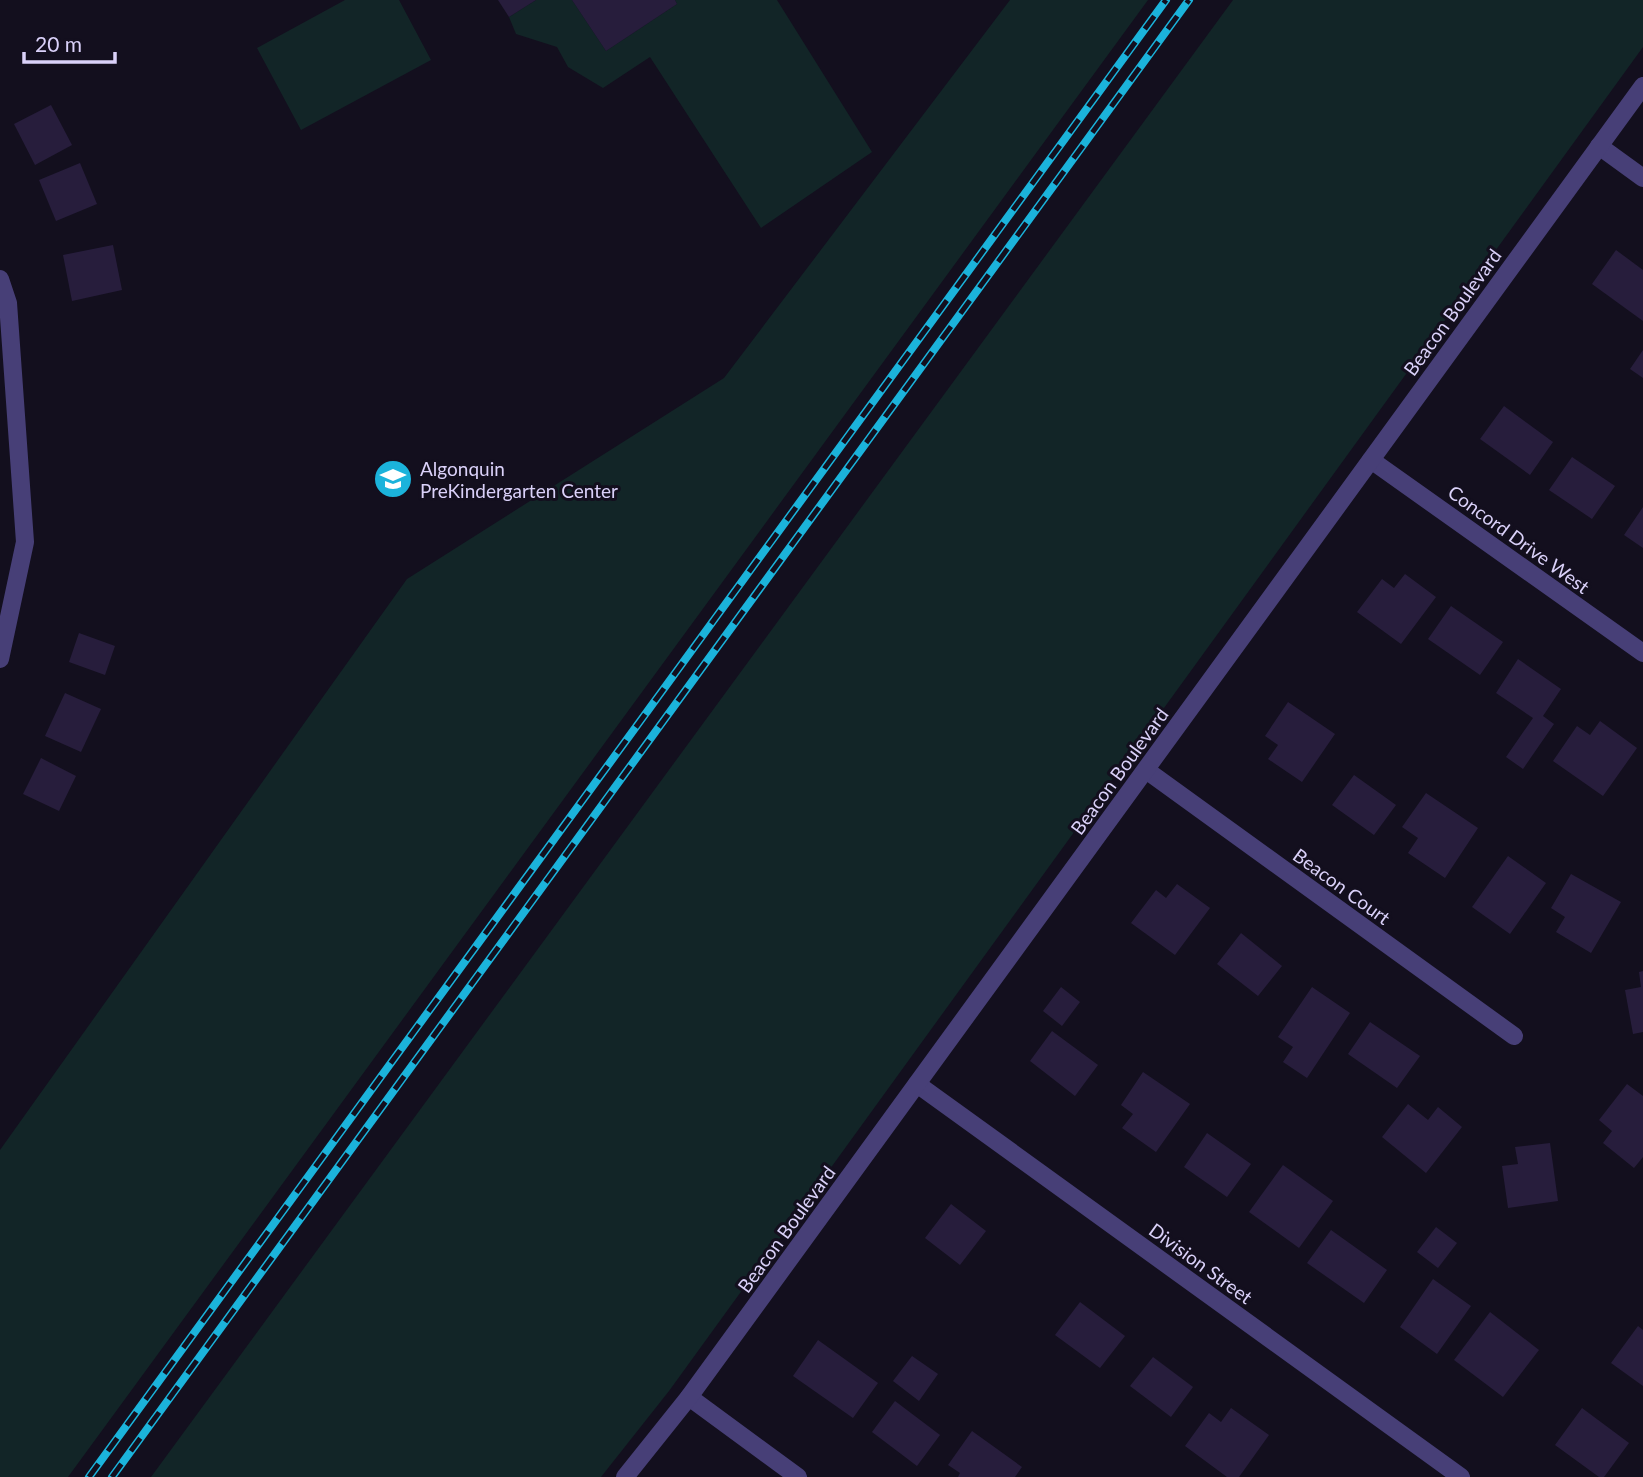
<svg xmlns="http://www.w3.org/2000/svg" width="1643" height="1477" viewBox="0 0 1643 1477" font-family="Lato,sans-serif">
<style>
.green{fill:#122527}
.building{fill:#271d3c}
.lines{fill:none;stroke-linecap:round;stroke-linejoin:round}
.street{stroke:#473f77;stroke-width:18}
.rail-casing{stroke:#1bb3db;stroke-width:8}
.rail{stroke:#130f1e;stroke-width:5;stroke-dasharray:16;stroke-linecap:butt}
.labels{text-anchor:middle;dominant-baseline:central;stroke-width:6;stroke-linejoin:round;paint-order:stroke}
.street-label{font-size:19px;fill:#dad1f9;stroke:#130f1e}
.poi-label{font-size:19px;fill:#dad1f9;stroke:#130f1e;text-anchor:start}
</style>
<rect width="100%" height="100%" fill="#130f1e"/>
<g class="green">
<path d="M345 0H399L431 60 301 130 257 48Z"/>
<path d="M536 0H572L606 51 677 4 675 0H777L872 152 761 228 650 57 603 88 568 67 557 47 516 34 509 17Z"/>
<path d="M1010 0H1148L68 1477H0V1150L407 579 724 378Z"/>
<path d="M1233 0H1643V47L669 1391 601 1477H151Z"/>
</g>
<g class="building">
<path d="M498 0H536L509 17Z"/>
<path d="M572 0H675L677 4 606 51Z"/>
<path d="M51 105 72 145 35 165 14 124Z"/>
<path d="M80 163 97 204 56 221 39 180Z"/>
<path d="M113 245 122 290 72 301 63 255Z"/>
<path d="M1616 250 1643 270V321L1592 284Z"/>
<path d="M1643 350V378L1630 369Z"/>
<path d="M1504 406 1553 442 1530 475 1480 439Z"/>
<path d="M1572 457 1615 486 1592 519 1549 490Z"/>
<path d="M1643 507V548L1624 535Z"/>
<path d="M1405 574 1436 597 1401 644 1357 612 1382 579 1394 588Z"/>
<path d="M1451 606 1503 642 1480 675 1428 639Z"/>
<path d="M79 633 115 646 105 675 69 662Z"/>
<path d="M1518 659 1561 689 1543 716 1554 724 1523 769 1506 757 1533 718 1496 693Z"/>
<path d="M65 693 101 709 81 752 45 736Z"/>
<path d="M1288 702 1335 734 1302 782 1268 759 1278 745 1265 736Z"/>
<path d="M1600 721 1637 748 1603 796 1553 761 1577 726 1590 735Z"/>
<path d="M41 758 76 776 59 811 23 794Z"/>
<path d="M1354 775 1396 805 1374 835 1332 805Z"/>
<path d="M1426 793 1478 828 1445 878 1408 853 1418 838 1402 827Z"/>
<path d="M1508 856 1546 883 1510 934 1472 907Z"/>
<path d="M1571 874 1621 902 1591 953 1556 932 1565 917 1551 908Z"/>
<path d="M1177 884 1210 908 1175 955 1131 923 1156 890 1166 898Z"/>
<path d="M1241 933 1282 966 1258 996 1217 964Z"/>
<path d="M1643 971V1032L1633 1034 1625 990 1641 987 1639 972Z"/>
<path d="M1061 987 1080 1002 1062 1026 1043 1011Z"/>
<path d="M1312 987 1350 1013 1307 1078 1283 1062 1293 1047 1278 1037Z"/>
<path d="M1370 1022 1420 1056 1397 1088 1348 1054Z"/>
<path d="M1052 1031 1098 1065 1075 1096 1030 1061Z"/>
<path d="M1143 1072 1190 1104 1156 1152 1122 1128 1133 1114 1121 1105Z"/>
<path d="M1627 1084 1643 1096V1157L1634 1168 1603 1143 1612 1131 1599 1120Z"/>
<path d="M1408 1104 1428 1120 1438 1107 1462 1127 1426 1173 1382 1137Z"/>
<path d="M1207 1133 1251 1164 1227 1197 1184 1167Z"/>
<path d="M1550 1143 1558 1201 1508 1208 1502 1166 1518 1164 1515 1147Z"/>
<path d="M1283 1165 1333 1201 1299 1248 1249 1212Z"/>
<path d="M951 1204 986 1231 960 1265 925 1238Z"/>
<path d="M1436 1227 1457 1243 1438 1268 1417 1252Z"/>
<path d="M1331 1230 1387 1270 1364 1303 1307 1263Z"/>
<path d="M1433 1279 1471 1306 1437 1354 1400 1327Z"/>
<path d="M1080 1302 1125 1336 1100 1368 1055 1335Z"/>
<path d="M1490 1312 1539 1350 1503 1397 1454 1360Z"/>
<path d="M1638 1326 1643 1330V1386L1611 1363Z"/>
<path d="M818 1340 878 1383 853 1418 793 1376Z"/>
<path d="M912 1356 938 1374 919 1401 893 1381Z"/>
<path d="M1153 1357 1193 1387 1171 1417 1130 1386Z"/>
<path d="M895 1401 940 1435 917 1466 872 1432Z"/>
<path d="M1231 1408 1269 1435 1239 1477H1227L1185 1446 1209 1413 1221 1422Z"/>
<path d="M1582 1408 1629 1443 1604 1477H1599L1555 1445Z"/>
<path d="M972 1431 1022 1467 1015 1477H958L960 1473 948 1465Z"/>
</g>
<g class="lines">
<g class="street">
<path d="M1599 146 1643 178"/>
<path d="M0 279 8 303 25 542 0 659"/>
<path d="M1371 460 1643 653"/>
<path d="M1146 770 1514 1036"/>
<path d="M917 1084 1461 1477"/>
<path d="M689 1397 798 1477"/>
<path d="M625 1477 689 1397 1643 86"/>
</g>
<defs>
<g id="rail">
<path d="M89 1477 1166 0"/>
<path d="M112 1477 1189 0"/>
</g>
</defs>
<use href="#rail" class="rail-casing"/>
<use href="#rail" class="rail"/>
</g>
<defs>
<symbol id="school-disc" viewBox="-11 -11 22 22"><circle r="9.5" fill="#1bb3db" stroke="#130f1e"/><path d="M0-5L7-2L0 1L-7-2ZM-4 1L0 2.5L4 1V4Q0 6-4 4Z" fill="#fff"/></symbol>
</defs>
<g fill-rule="evenodd">
<use href="#school-disc" x="371" y="457" width="44" height="44"/>
</g>
<g class="labels">
<g class="street-label">
<text transform="translate(1452 312) rotate(-54)">Beacon Boulevard</text>
<text transform="translate(1519 539) rotate(36)">Concord Drive West</text>
<text transform="translate(1119 771) rotate(-54)">Beacon Boulevard</text>
<text transform="translate(1342 886) rotate(36)">Beacon Court</text>
<text transform="translate(786 1229) rotate(-54)">Beacon Boulevard</text>
<text transform="translate(1201 1263) rotate(36)">Division Street</text>
</g>
<g class="poi-label">
<text x="420" y="468">Algonquin<tspan x="420" dy="22">PreKindergarten Center</tspan></text>
</g>
</g>
<path d="M24 52v10h91v-10" fill="none" stroke="#dad1f9" stroke-width="3.5"/>
<text x="35" y="52" font-size="21" fill="#dad1f9" stroke="#130f1e" stroke-width="5" paint-order="stroke">20 m</text>
</svg>
